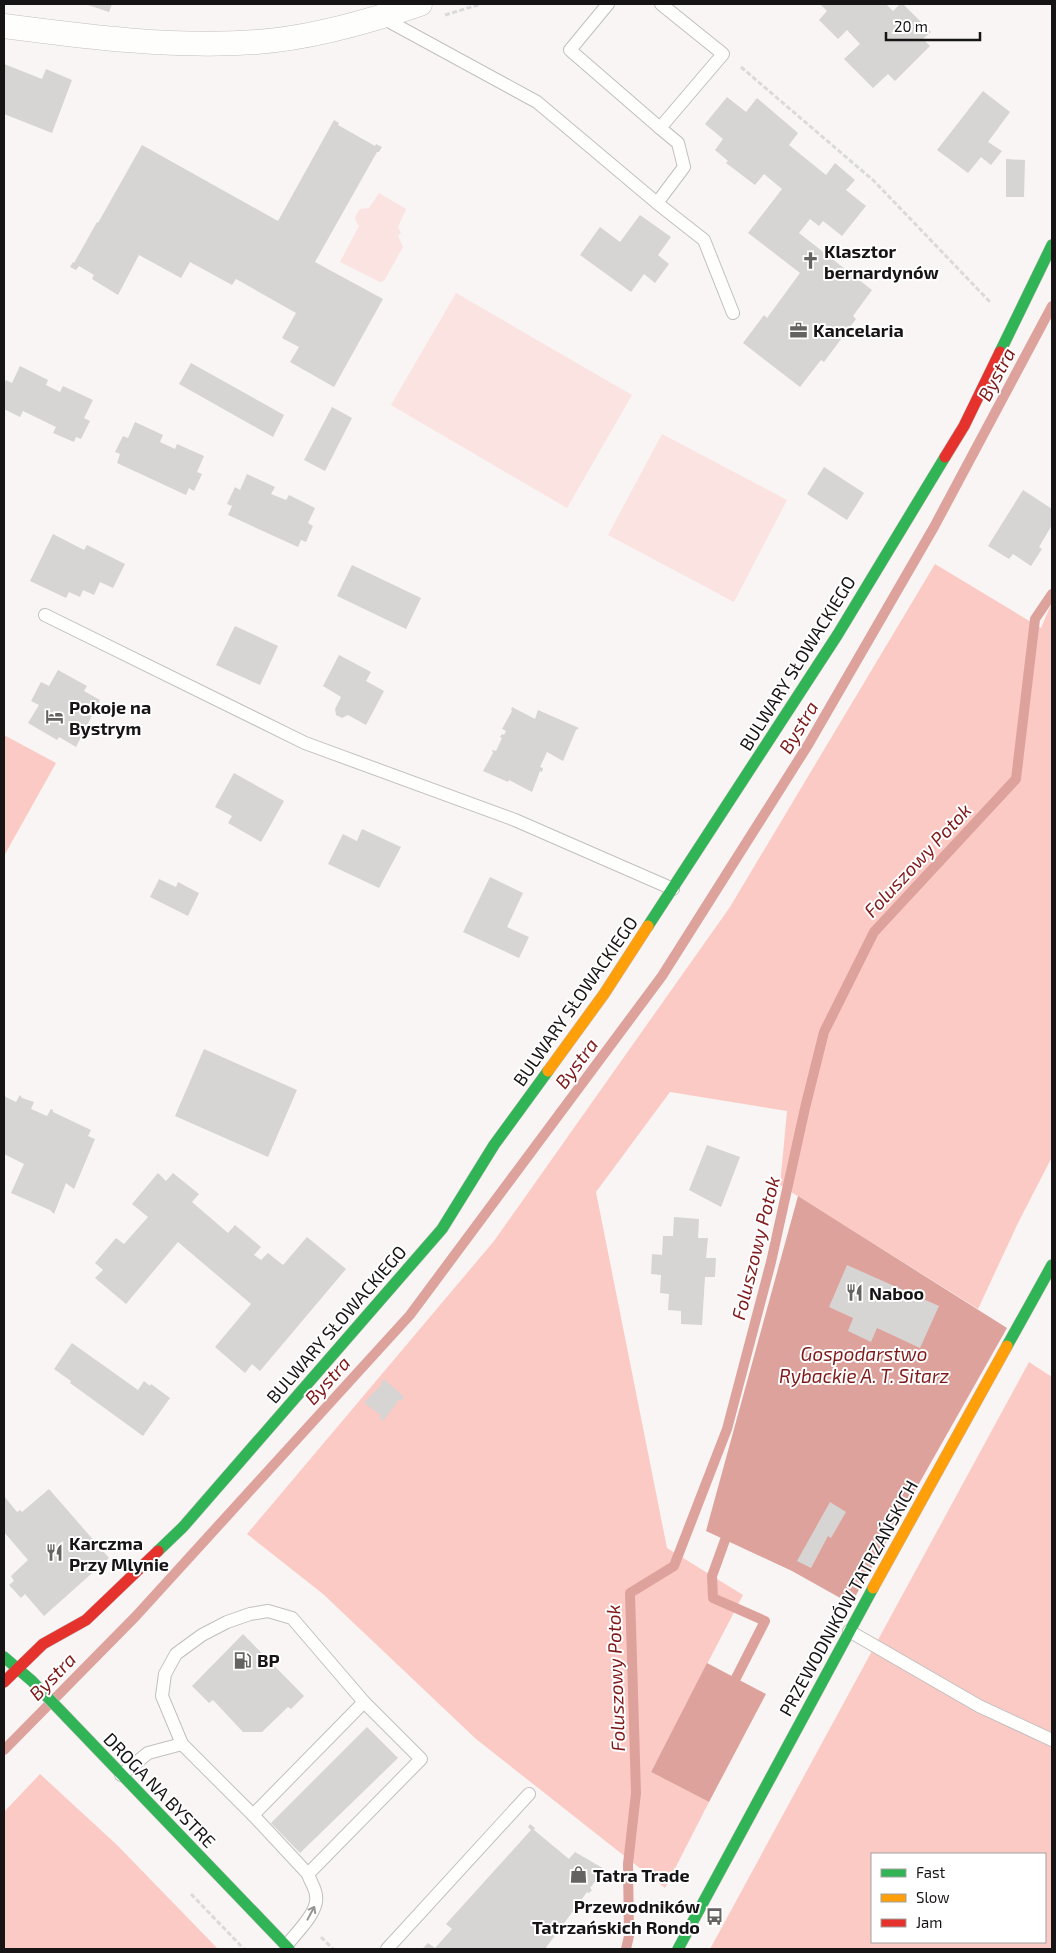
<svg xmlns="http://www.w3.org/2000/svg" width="1056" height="1953" viewBox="0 0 1056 1953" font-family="'Exo 2',sans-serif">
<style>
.green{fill:#fae3e0}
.forest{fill:#fccac4;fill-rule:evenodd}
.water{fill:#dea29c}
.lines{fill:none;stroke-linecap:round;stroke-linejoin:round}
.stream{stroke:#dea29c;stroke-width:10}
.building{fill:#d7d4d4}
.lane-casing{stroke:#c2bfbf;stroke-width:14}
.street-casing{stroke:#c2bfbf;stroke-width:25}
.fast-casing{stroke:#c2bfbf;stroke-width:12}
.slow-casing{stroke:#c2bfbf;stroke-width:12}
.jam-casing{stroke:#c2bfbf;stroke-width:12}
.path{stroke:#dadada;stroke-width:3;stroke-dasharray:5 2.5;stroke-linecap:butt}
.lane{stroke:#fefefd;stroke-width:12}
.street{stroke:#fefefd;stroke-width:24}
.fast{stroke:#30b455;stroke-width:11}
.slow{stroke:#ff9f0a;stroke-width:11}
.jam{stroke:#e5322d;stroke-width:11}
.oneway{stroke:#969594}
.labels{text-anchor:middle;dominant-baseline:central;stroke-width:4;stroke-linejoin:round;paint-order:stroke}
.poi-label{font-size:18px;font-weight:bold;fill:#161414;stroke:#fff;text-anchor:start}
.street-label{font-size:18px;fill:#161414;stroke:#fff}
.water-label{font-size:19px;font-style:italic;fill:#7f1a1b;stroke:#fff}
</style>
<rect width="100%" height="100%" fill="#f9f5f4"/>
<g class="green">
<path d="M379 193 406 209 398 227 401 233 398 236 403 247 384 281 380 282 340 262 359 226 356 222 355 217 360 209 369 208Z"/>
<path d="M456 293 632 395 567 508 391 405Z"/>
<path d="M662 434 787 500 734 602 608 535Z"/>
</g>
<g class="forest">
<path d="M935 564 1041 628 1052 602V1157L1018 1223 978 1309 780 1185 787 1111 670 1092 596 1192 667 1548 743 1595 651 1772 709 1802 665 1888 476 1739 323 1594 247 1534 494 1241 730 907Z"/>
<path d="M4 735 56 763 4 856Z"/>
<path d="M1029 1362 1052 1377V1949H710ZM872 1854H1045V1942H872Z"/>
<path d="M40 1774 117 1845 218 1949H4V1812Z"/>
</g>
<g class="water">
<path d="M798 1196 1007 1328 851 1604 792 1571 706 1531Z"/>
<path d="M707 1663 766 1694 709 1802 651 1772Z"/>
</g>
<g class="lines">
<g class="stream">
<path d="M725 1540 712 1576 713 1598 765 1621 736 1678"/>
<path d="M4 1750 136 1616 410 1315 662 976 808 745 934 527 1052 306"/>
<path d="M626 1949 629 1936 628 1864 636 1793 630 1593 674 1566 727 1429 771 1262 805 1108 824 1032 874 932 1016 779 1035 619 1052 594"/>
</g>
</g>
<g class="building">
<path d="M85 4H112L109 12Z"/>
<path d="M820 4H886L893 11 900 4H903L931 32 923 39 930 46 895 81 888 74 873 88 844 59 860 44 847 30 838 39 819 20 827 11Z"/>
<path d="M4 64 42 79 46 69 72 80 52 133 4 114Z"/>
<path d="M983 91 1010 112 988 142 1002 151 991 165 981 157 968 173 937 150Z"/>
<path d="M727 97 746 112 757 98 798 133 789 145 826 175 835 163 855 180 846 190 866 206 842 236 823 221 819 226 810 219 799 233 872 290 853 316 856 319 824 362 821 360 800 387 743 343 764 315 767 318 800 273 748 233 782 189 764 174 755 185 726 163 728 161 715 150 723 139 705 124Z"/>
<path d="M334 120 339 123 338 125 375 146 376 144 382 147 379 152H377L315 262 383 299 334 387 290 362 299 347 282 338 296 313 236 279 232 285 190 262 181 278 139 255 118 295 92 279 94 275 79 266 76 270 70 267 73 262 74 263 97 222 98 223 142 145 278 221Z"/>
<path d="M1006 159 1025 160 1024 197H1006Z"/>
<path d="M640 215 671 237 658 255 669 264 655 283 644 274 631 292 580 255 600 227 620 242Z"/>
<path d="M191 363 284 415 273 437 179 384Z"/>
<path d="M20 366 48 380 46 385 60 392 63 386 93 400 84 418 90 421 81 439 76 437 74 442 53 433 56 427 23 411 20 417 4 409V385L6 380 12 383Z"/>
<path d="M332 407 352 418 325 471 304 460Z"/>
<path d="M135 422 163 435 160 442 175 449 177 444 204 456 197 472 202 474 194 491 189 488 186 495 117 463 120 454 115 452 123 436 128 438Z"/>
<path d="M824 467 864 493 847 520 807 494Z"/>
<path d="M247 474 275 487 271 494 286 500 289 495 315 508 308 523 313 526 306 542 301 540 298 547 228 515 232 506 227 504 235 487 240 490Z"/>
<path d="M1023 490 1052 509V525L1039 547 1042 549 1031 566 1013 554 1009 559 988 546Z"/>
<path d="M53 534 84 550 87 545 125 564 113 588 100 582 94 595 83 590 80 597 69 592 66 598 30 581Z"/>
<path d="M352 565 421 598 406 629 337 596Z"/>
<path d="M235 626 278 646 260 685 216 665Z"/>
<path d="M339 655 371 672 366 681 384 691 366 725 348 715 342 718 336 715 335 709 341 697 323 686Z"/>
<path d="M58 670 87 686 84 691 100 700 76 747 59 737 57 740 28 723 39 705 31 701 41 682 49 686Z"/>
<path d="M512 707 535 719 538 710 579 728 576 730 563 761 547 752 540 767 543 768 542 772 540 771 532 792 509 780 508 782 483 771 493 753 492 750 496 751 502 738 500 737 502 734 504 735 506 731 502 729 512 711 511 710Z"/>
<path d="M234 773 284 801 261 842 228 823 232 816 215 807Z"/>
<path d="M362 829 401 847 379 888 328 864 343 834 357 841Z"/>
<path d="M490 877 523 893 507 927 529 937 519 958 463 932Z"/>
<path d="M159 879 176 887 178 882 199 893 188 916 150 897Z"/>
<path d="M204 1049 297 1090 268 1157 175 1116Z"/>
<path d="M20 1095 22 1098 34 1102 31 1109 47 1116 51 1109 53 1110V1112L91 1130 88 1136 95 1139 74 1189 66 1183 54 1214 50 1210 11 1193 24 1164 4 1154V1096L16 1102Z"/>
<path d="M707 1145 740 1157 721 1207 689 1190Z"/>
<path d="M158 1173 166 1181 173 1173 199 1194 192 1202 228 1233 235 1225 261 1247 254 1255 261 1260 268 1253 283 1265 307 1237 346 1269 260 1371 252 1364 245 1373 215 1347 251 1304 178 1242 126 1304 95 1278 103 1270 95 1263 116 1238 124 1244 148 1217 132 1204Z"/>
<path d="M674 1217 699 1219 698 1238H708L706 1258H716L715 1277H705L702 1325 681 1324V1311L668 1310 669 1294 660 1293 661 1275 651 1274 652 1254 662 1255 663 1236H673Z"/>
<path d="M847 1265 939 1306 920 1348 877 1328 871 1342 848 1331 853 1318 829 1307Z"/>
<path d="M72 1343 138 1390 144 1381 150 1386 151 1384 170 1398 143 1436 70 1383 71 1381 54 1369Z"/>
<path d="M384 1379 404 1397 401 1401 399 1400 383 1421 379 1417 381 1415 364 1403 382 1384 381 1383Z"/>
<path d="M49 1489 109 1558 44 1616 25 1594 21 1598 9 1585 14 1581 11 1576 28 1560 4 1532V1496L17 1512 20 1510 22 1512Z"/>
<path d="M830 1502 846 1512 831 1538 828 1536 811 1568 797 1561Z"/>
<path d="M243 1634 304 1696 291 1709 288 1707 262 1732H243L213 1700 209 1703 192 1686Z"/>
<path d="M367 1727 398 1758 300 1853 271 1823Z"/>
<path d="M530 1824 535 1828 534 1830 569 1859 575 1852 606 1870 604 1872 603 1871 590 1888 592 1890 589 1893 587 1892 545 1949H422L428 1943 435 1948 452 1929 446 1924 531 1830 528 1827Z"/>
</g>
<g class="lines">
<defs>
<g id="lane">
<path d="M608 4 570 50 660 128 723 54 661 4"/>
<path d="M381 17 537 102 657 203 684 167 678 143 660 128"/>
<path d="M657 203 704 240 733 313"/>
<path d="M45 615 305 743 515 820 673 889"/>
<path d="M268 1611 292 1618 364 1702 253 1815 182 1744 162 1696 165 1674 176 1654 202 1635 227 1622 250 1614Z"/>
<path d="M849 1631 979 1706 1052 1740"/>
<path d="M121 1775 148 1753 182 1744"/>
<path d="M253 1815 308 1874 421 1759 364 1702"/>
<path d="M286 1946C295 1934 319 1912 316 1896 316 1889 310 1881 308 1874"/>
<path d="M387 1949 529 1794"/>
</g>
<path id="street" d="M4 26C88 37 172 48 257 42 312 38 368 22 420 4"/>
<g id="fast">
<path d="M1000 352 1052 245"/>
<path d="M648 926 838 634 945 457"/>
<path d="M1007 1346 1052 1265"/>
<path d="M158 1551 183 1527 442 1229 494 1145 548 1071"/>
<path d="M4 1657 32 1681 289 1949"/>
<path d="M678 1949 873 1588"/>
</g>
<g id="slow">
<path d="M548 1071 604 994 648 926"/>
<path d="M873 1588 1007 1346"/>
</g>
<g id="jam">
<path d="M945 457 964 426 1000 352"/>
<path d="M4 1682 43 1644 86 1620 158 1551"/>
</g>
</defs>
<use href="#lane" class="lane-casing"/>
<use href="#street" class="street-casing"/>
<use href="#fast" class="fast-casing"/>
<use href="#slow" class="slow-casing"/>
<use href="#jam" class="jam-casing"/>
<g class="path">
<path d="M445 15 481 4"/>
<path d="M741 67 874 181 991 303"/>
<path d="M191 1894 244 1949"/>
<path d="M321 1937 333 1949"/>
</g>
<use href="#lane" class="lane"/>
<use href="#street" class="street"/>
<use href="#fast" class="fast"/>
<use href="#slow" class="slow"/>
<use href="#jam" class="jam"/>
</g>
<defs><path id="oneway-shaft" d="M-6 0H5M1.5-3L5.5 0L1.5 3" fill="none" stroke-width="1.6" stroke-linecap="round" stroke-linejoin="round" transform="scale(1.25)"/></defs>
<use class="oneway" href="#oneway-shaft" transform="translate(311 1913) rotate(-62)"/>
<defs>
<symbol id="church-bare" viewBox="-9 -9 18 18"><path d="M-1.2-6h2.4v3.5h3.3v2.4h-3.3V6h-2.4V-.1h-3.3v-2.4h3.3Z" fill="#656362" stroke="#fff" stroke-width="2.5" paint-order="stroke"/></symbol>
<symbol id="office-bare" viewBox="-9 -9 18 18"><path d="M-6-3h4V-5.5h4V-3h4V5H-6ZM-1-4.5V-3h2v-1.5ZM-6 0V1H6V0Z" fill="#656362" stroke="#fff" stroke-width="2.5" paint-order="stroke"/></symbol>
<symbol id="hotel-bare" viewBox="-9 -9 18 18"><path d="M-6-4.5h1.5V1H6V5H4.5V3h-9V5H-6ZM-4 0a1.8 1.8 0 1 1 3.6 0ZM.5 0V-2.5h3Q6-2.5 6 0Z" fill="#656362" stroke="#fff" stroke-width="2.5" paint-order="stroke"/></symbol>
<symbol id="restaurant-bare" viewBox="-9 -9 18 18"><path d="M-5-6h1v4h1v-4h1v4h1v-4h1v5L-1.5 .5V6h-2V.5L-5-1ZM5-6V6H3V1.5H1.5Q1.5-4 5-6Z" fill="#656362" stroke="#fff" stroke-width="2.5" paint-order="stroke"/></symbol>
<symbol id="fuel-bare" viewBox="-9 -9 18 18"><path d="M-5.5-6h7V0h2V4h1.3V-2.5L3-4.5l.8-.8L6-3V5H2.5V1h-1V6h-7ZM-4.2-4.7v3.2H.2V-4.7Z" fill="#656362" stroke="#fff" stroke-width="2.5" paint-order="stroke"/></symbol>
<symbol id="shop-bare" viewBox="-9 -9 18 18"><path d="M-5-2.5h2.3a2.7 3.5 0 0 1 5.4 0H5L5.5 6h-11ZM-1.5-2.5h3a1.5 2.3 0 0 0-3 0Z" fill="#656362" stroke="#fff" stroke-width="2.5" paint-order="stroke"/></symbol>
<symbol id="bus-bare" viewBox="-9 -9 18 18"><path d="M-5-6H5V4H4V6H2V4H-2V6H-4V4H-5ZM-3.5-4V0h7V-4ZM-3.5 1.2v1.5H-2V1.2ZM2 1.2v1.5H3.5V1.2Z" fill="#656362" stroke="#fff" stroke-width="2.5" paint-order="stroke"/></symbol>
</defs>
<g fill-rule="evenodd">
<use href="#church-bare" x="798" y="248" width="25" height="25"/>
<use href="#office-bare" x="786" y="318" width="25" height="25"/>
<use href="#hotel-bare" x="42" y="704" width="25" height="25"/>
<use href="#restaurant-bare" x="842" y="1280" width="25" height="25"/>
<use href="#restaurant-bare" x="42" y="1540" width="25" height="25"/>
<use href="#fuel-bare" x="230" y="1648" width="25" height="25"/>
<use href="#shop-bare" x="566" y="1862" width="25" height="25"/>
<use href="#bus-bare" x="702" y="1904" width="25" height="25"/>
</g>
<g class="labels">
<g class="poi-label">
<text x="824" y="251">Klasztor<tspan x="824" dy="21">bernardynów</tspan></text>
<text x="813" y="330">Kancelaria</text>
<text x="69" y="707">Pokoje na<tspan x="69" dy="21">Bystrym</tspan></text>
<text x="869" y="1293">Naboo</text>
<text x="69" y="1543">Karczma<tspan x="69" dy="21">Przy Mlynie</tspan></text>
<text x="257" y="1660">BP</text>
<text x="593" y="1875">Tatra Trade</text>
<text x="700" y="1906" text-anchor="end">Przewodników<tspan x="700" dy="21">Tatrzańskich Rondo</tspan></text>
</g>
<g class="street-label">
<text transform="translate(797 663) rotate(-58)">BULWARY SŁOWACKIEGO</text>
<text transform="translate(575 1001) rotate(-55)">BULWARY SŁOWACKIEGO</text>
<text transform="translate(336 1324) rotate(-49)">BULWARY SŁOWACKIEGO</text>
<text transform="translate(848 1598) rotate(-61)">PRZEWODNIKÓW TATRZAŃSKICH</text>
<text transform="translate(160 1790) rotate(46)">DROGA NA BYSTRE</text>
</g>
<g class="water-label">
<text transform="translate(996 374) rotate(-62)">Bystra</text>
<text transform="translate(798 727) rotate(-59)">Bystra</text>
<text transform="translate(917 860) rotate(-47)">Foluszowy Potok</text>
<text transform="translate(576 1063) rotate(-53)">Bystra</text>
<text transform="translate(755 1248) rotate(-76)">Foluszowy Potok</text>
<text x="864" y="1353">Gospodarstwo<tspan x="864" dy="22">Rybackie A. T. Sitarz</tspan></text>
<text transform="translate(327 1380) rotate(-48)">Bystra</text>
<text transform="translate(52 1676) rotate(-46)">Bystra</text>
<text transform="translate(615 1678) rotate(-92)">Foluszowy Potok</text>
</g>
</g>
<rect width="1056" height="1953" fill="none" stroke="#161414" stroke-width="10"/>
<rect x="871" y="1853" width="175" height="90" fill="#ffffff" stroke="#a2a1a1"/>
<rect x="881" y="1869" width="25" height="8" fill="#30b455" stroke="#a2a1a1"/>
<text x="916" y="1878" font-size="15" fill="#161414">Fast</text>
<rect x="881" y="1894" width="25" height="8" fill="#ff9f0a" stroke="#a2a1a1"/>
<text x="916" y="1903" font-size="15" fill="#161414">Slow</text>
<rect x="881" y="1919" width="25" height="8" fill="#e5322d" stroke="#a2a1a1"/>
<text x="916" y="1928" font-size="15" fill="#161414">Jam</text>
<path d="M886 32v8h94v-8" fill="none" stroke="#161414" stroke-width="2.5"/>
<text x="894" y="32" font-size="15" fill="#161414" stroke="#ffffff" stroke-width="4" paint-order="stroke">20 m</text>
</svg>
